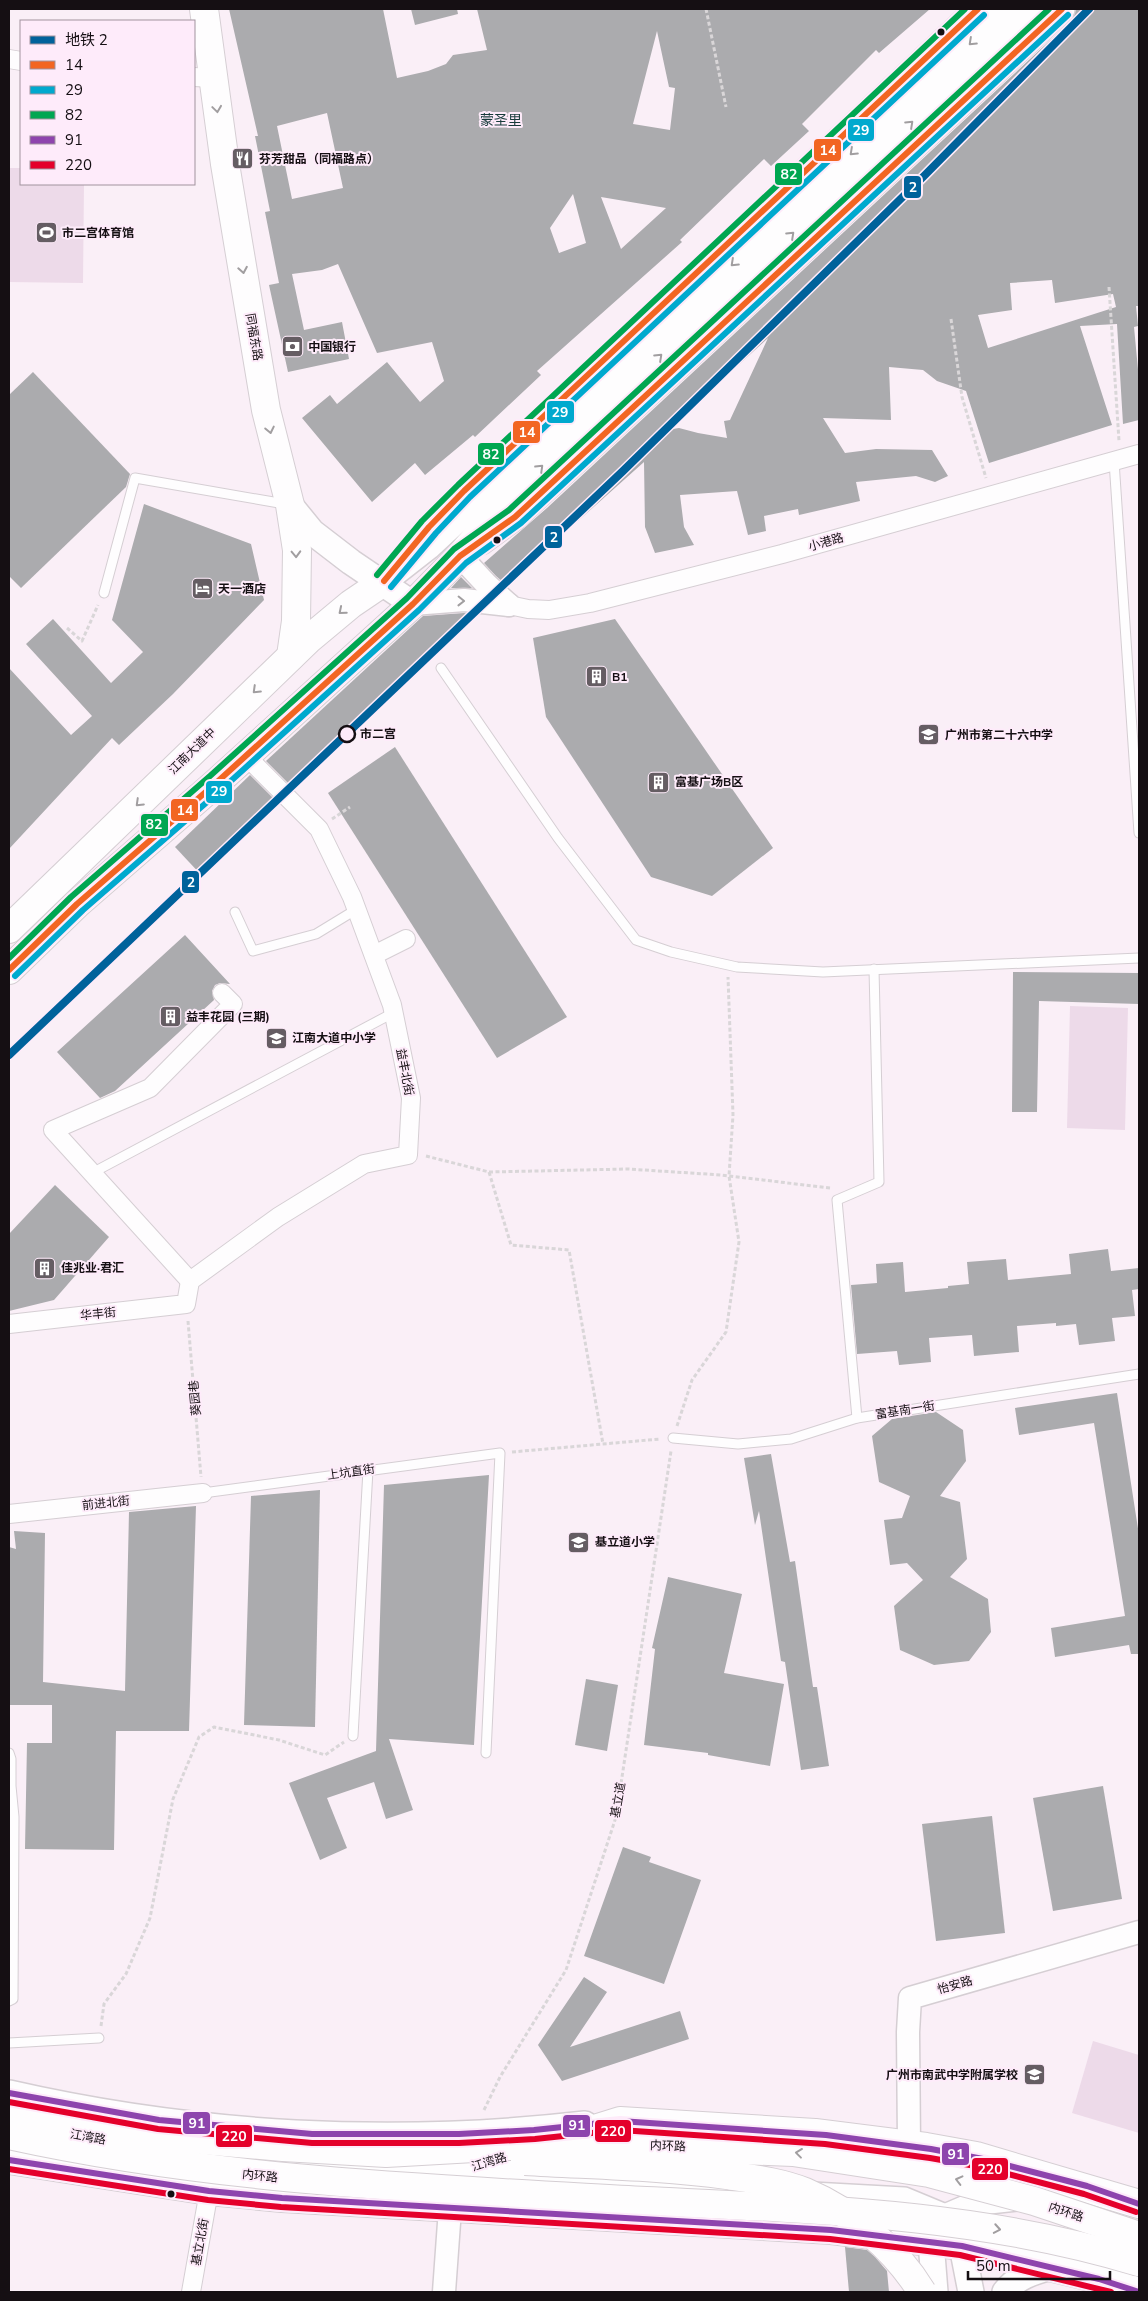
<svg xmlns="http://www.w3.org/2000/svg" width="1148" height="2301" viewBox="0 0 1148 2301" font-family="'Nunito Sans','Noto Sans SC',sans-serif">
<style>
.green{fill:#eddae9}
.building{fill:#ababae;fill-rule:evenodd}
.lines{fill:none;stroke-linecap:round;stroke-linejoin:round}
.service-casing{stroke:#d5ced3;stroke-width:11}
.minor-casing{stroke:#d5ced3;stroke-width:20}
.tertiary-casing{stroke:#d5ced3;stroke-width:25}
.secondary-casing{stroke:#d5ced3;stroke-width:28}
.primary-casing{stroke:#d5ced3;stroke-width:30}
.path{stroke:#d9d6d8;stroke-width:3;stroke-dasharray:4 2.5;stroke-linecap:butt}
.service{stroke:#fefdfe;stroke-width:9}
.minor{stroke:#fefdfe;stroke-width:18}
.tertiary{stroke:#fefdfe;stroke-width:22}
.secondary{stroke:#fefdfe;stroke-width:25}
.primary{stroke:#fefdfe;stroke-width:28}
.trunk-bridge-casing{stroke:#d5ced3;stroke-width:30;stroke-linecap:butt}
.trunk-bridge{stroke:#fefdfe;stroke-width:28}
.bus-1-casing{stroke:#feebfa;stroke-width:10}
.bus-2-casing{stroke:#feebfa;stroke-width:10}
.bus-3-casing{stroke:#feebfa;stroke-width:10}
.bus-4-casing{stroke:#feebfa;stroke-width:10}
.bus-5-casing{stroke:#feebfa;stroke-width:10}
.bus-1{stroke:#f26522;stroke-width:6}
.bus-2{stroke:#00a9ce;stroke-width:6}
.bus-3{stroke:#00a651;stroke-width:6}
.bus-4{stroke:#8e44ad;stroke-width:6}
.bus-5{stroke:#e4002b;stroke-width:6}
.metro-1-casing{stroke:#feebfa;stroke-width:11}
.metro-1{stroke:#00629b;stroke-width:8}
.oneway{stroke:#a19ea0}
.bus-dot{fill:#150f13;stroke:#feebfa;stroke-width:2}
.stop-dot{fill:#feebfa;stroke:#150f13;stroke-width:2.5}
.labels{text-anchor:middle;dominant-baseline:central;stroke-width:4;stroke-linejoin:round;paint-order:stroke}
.poi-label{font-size:12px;font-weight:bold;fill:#150f13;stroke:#feebfa;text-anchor:start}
.street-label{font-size:12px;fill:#150f13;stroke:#feebfa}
.stop-label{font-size:12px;font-weight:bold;fill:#150f13;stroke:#feebfa;text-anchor:start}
.neighbourhood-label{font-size:14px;fill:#183b3b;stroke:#feebfa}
.line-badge{stroke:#feebfa;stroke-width:2}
.badge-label{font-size:14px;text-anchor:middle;font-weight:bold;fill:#fff}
</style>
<rect width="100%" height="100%" fill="#faeff7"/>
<g class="green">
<path d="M9 168H21V184H84L83 283 9 282Z"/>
<path d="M1070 1006 1128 1008 1125 1130 1067 1128Z"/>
<path d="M1093 2041 1139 2055V2133L1072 2113Z"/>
</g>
<g class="building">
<path d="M229 9H383L397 78 428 71 446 64 453 55 487 50 477 9H930L879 53 876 50 802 124 809 131 771 166 764 159 680 240 682 242 537 371 541 375 475 437 473 435 425 475 415 463 372 502 302 418 330 395 337 404 387 362 420 402 444 381 432 342 377 353 338 264 322 270 292 274 304 330 342 322 349 359 288 372 269 285 279 283 265 212 270 211 255 136H258ZM657 31 669 87 675 88 670 130 633 124ZM327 113 343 188 292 199 277 126ZM573 194 586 243 559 253 550 228ZM601 197 666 208 621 249Z"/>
<path d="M411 9H457L458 14 415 25Z"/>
<path d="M1076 9H1139V306H1136L1138 326 1134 327 1139 380V420L1123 424 1117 324 1080 326 1112 425 989 463 966 391 937 381 923 370 889 367 891 420 823 418 845 453 876 449 932 450 948 476 935 482 916 476 856 482 860 501 799 515 798 509 764 516 766 531 748 535 737 491 680 495 684 527 694 545 655 553 645 527 644 462 578 521 575 518 503 582 496 576 484 563 547 508 1072 20ZM1052 280 1055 303 1113 294 1116 307 988 348 978 315 1012 310 1010 283ZM768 338 730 420 724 421 727 438 698 433 679 428 667 430Z"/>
<path d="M33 372 130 474 126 487 21 588 9 576V395Z"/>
<path d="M144 504 251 544 264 600 173 694 119 745 112 738 9 849V668L71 735 92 716 26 644 53 619 111 683 143 652 112 620Z"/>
<path d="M461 577 472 588H451Z"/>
<path d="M464 613 477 615 294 789 266 761 423 616Z"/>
<path d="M615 619 773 848 712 896 651 877 546 717 533 638Z"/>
<path d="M395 747 567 1017 497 1058 328 793Z"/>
<path d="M250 775 279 804 203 877 175 847Z"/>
<path d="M185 935 230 984 220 983 215 985 212 991 214 1000 115 1091 100 1098 57 1052Z"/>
<path d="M1013 972 1139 973V1004L1039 1001 1037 1112H1012Z"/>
<path d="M55 1185 109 1237 54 1300 9 1311V1234Z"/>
<path d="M1108 1249 1111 1271 1139 1268V1289L1132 1290 1135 1316 1112 1318 1115 1341 1079 1345 1076 1324 1056 1326V1323L1017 1326 1019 1352 974 1356 972 1335 929 1338 931 1362 899 1365 897 1351 857 1354 851 1285 877 1283 876 1264 903 1262 905 1292 948 1288V1286L969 1284 967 1262 1006 1259 1008 1280 1071 1274 1069 1254Z"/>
<path d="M1117 1393 1139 1535V1654H1131L1129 1645 1055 1657 1051 1628 1125 1616 1094 1423 1019 1435 1015 1408Z"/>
<path d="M936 1412 963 1430 966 1461 940 1496 960 1502 967 1559 950 1577 988 1599 991 1632 969 1661 934 1665 900 1650 894 1606 923 1580 907 1563 890 1565 884 1520 902 1518 910 1496 879 1482 872 1436 892 1419Z"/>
<path d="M771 1454 790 1562 795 1561 813 1687H817L829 1766 801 1770 785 1662 781 1661 759 1511 755 1525 744 1458Z"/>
<path d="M489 1475 474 1745 389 1739 413 1810 386 1819 374 1782 327 1798 347 1848 320 1860 289 1783 376 1751 384 1485Z"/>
<path d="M320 1490 315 1727 244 1725 251 1496Z"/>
<path d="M196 1506 189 1731H116L114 1850 25 1849 27 1743H52V1705H9V1547L16 1549 14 1531 45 1533 43 1682 125 1691 129 1512Z"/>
<path d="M668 1577 742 1594 724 1673 784 1684 770 1766 708 1755V1753L644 1745 655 1649 652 1648Z"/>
<path d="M586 1679 618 1685 607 1751 575 1745Z"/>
<path d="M1103 1786 1122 1899 1053 1911 1033 1798Z"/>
<path d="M992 1816 1005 1933 936 1941 922 1824Z"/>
<path d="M623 1847 651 1857 649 1862 701 1880 664 1984 584 1956Z"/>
<path d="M584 1977 607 1992 570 2047 680 2011 689 2039 562 2081 538 2045Z"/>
<path d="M845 2247 867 2250 875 2257 887 2271 889 2292H849Z"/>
</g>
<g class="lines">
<defs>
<g id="service">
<path d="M1114 461 1139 833"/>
<path d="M104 593 135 478 285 504"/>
<path d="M441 668 558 838 636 940 671 952 737 967 823 972 1139 958"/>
<path d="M235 912 253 951 316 934 357 909"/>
<path d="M92 1173 393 1013"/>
<path d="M857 1418 837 1200 879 1182 874 969"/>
<path d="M673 1438 738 1444 791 1439 857 1418 1139 1374"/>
<path d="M203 1493 500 1453 486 1753"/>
<path d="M353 1736 368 1470"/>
<path d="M9 1753 11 1759V1786L14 1817 13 1999 9 2001"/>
<path d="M9 2043 99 2038"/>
</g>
<g id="minor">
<path d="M9 59 21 61"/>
<path d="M194 77 213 78"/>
<path d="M509 605 528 609 549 610 590 603 782 554 1139 454"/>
<path d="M374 955 406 939"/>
<path d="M190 1281 53 1130 150 1088 233 1004 222 993"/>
<path d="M9 1324 186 1304 190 1281 278 1217 364 1164 408 1155 411 1098 392 1005 352 897 319 829 246 756"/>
<path d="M9 1514 203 1493"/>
<path d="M191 2292 209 2191"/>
</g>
<g id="tertiary">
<path d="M460 556 487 585 509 605"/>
<path d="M413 604 464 600 509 605"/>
<path d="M909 2144 908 2032 910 1998 1139 1932"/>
<path d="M444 2292 450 2209"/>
</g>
<g id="secondary">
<path d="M736 237 978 9"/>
<path d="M290 505 312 532 351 562 413 604"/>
<path d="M481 542 515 517 1062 9"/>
<path d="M382 583 428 547 1007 9"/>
<path d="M9 2093C197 2136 393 2146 585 2124"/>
<path d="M455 2174 774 2193"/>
<path d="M812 2195 904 2200 945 2217 962 2246 971 2292"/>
<path d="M935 2292 931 2242 945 2217 980 2202 1017 2198"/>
<path d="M1005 2292C1016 2277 1033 2272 1051 2267"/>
</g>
<g id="primary">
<path d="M204 9 225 164 266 410 290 505 297 550 296 621 291 656"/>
<path d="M9 929 309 639 351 604 382 583"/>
<path d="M9 970 77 904 216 783 413 604 460 556 510 499 582 428 1035 9"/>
<path d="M9 2160 209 2191 282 2198 831 2230 962 2246 1099 2279 1139 2292"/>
<path d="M273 2162 450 2174 620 2121 815 2133 926 2147 976 2156 1139 2204"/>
</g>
</defs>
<use href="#service" class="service-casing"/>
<use href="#minor" class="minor-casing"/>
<use href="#tertiary" class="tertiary-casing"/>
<use href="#secondary" class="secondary-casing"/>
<use href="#primary" class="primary-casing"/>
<g class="path">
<path d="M706 9 726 107"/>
<path d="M1109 287 1119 441"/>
<path d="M951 319 962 397 986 478"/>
<path d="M67 628 82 641 98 605"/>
<path d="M332 819 350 807"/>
<path d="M426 1156 489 1172 511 1245 569 1250 603 1444"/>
<path d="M489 1172 628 1169 721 1175 830 1188"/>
<path d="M188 1321 201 1477"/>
<path d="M677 1426 692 1380 726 1332 739 1242 729 1176 733 1115 728 977"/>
<path d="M512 1452 660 1439"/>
<path d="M101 2026 104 2004 126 1974 150 1918 173 1799 199 1737 214 1727 279 1740 325 1755 344 1742"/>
<path d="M484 2110 500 2077 566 1970 616 1817 671 1451"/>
</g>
<use href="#service" class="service"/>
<use href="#minor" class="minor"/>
<use href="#tertiary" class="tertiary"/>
<use href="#secondary" class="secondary"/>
<use href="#primary" class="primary"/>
<defs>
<g id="trunk-bridge">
<path d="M9 2108 111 2128 191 2139 283 2147 386 2153 509 2146 610 2145 793 2152 929 2173 1034 2201 1139 2236"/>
<path d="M9 2135C218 2181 432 2189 646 2201 812 2209 979 2213 1139 2262"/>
<path d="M525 2161C592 2165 660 2166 727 2175 753 2179 780 2182 805 2192 852 2212 895 2248 922 2292"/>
</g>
</defs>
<use href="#trunk-bridge" class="trunk-bridge-casing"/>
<use href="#trunk-bridge" class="trunk-bridge"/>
<defs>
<g id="bus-1">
<path d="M384 581 429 527 464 491 978 9"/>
<path d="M9 970 77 904 216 783 413 604 460 556 515 517 1062 9"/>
</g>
<g id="bus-2">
<path d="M391 587 436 533 470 497 984 15"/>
<path d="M15 976 83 910 222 789 419 610 466 563 521 523 1068 15"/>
</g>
<g id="bus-3">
<path d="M377 575 422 521 458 485 965 9"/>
<path d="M9 958 71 897 210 776 407 598 454 549 509 510 1049 9"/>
</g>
<g id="bus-4">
<path d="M9 2093 159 2120 312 2134H459L534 2130 620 2121 826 2135 931 2149 983 2159 1087 2186 1139 2204"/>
<path d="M9 2160 209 2191 282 2198 831 2230 962 2246 1099 2279 1139 2292"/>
</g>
<g id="bus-5">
<path d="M9 2102 158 2129 312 2143H459L535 2139 620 2130 825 2144 930 2158 981 2167 1084 2194 1136 2212"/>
<path d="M9 2169 208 2200 281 2207 830 2239 960 2255 1111 2292"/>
</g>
</defs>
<use href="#bus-1" class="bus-1-casing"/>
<use href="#bus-2" class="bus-2-casing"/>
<use href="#bus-3" class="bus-3-casing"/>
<use href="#bus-4" class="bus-4-casing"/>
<use href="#bus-5" class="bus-5-casing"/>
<use href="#bus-1" class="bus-1"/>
<use href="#bus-2" class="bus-2"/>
<use href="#bus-3" class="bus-3"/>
<use href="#bus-4" class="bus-4"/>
<use href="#bus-5" class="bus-5"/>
<defs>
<path id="metro-1" d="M9 1055 623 471 922 178 1089 9"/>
</defs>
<use href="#metro-1" class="metro-1-casing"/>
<use href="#metro-1" class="metro-1"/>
</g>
<defs><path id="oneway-chevron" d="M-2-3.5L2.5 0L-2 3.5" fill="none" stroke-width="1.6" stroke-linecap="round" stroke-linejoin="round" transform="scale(1.25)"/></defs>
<g class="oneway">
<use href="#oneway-chevron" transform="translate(972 42) rotate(137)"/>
<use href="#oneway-chevron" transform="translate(217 109) rotate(82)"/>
<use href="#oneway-chevron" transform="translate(910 124) rotate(-43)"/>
<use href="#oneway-chevron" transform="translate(853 152) rotate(137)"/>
<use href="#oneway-chevron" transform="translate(791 235) rotate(-43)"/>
<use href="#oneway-chevron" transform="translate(734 263) rotate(137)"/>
<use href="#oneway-chevron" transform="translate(243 270) rotate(80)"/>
<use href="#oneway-chevron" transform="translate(659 357) rotate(-43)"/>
<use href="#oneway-chevron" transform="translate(270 430) rotate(78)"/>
<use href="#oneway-chevron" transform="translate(540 468) rotate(-44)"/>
<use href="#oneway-chevron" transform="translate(296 554) rotate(88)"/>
<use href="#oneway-chevron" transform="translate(461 601) rotate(1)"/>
<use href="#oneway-chevron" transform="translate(342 611) rotate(140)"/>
<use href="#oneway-chevron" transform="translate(256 690) rotate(136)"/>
<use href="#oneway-chevron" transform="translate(139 803) rotate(136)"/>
<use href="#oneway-chevron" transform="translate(799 2153) rotate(-173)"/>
<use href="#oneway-chevron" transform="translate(959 2180) rotate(-166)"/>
<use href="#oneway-chevron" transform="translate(997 2229) rotate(10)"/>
</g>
<defs>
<symbol id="restaurant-square" viewBox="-11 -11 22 22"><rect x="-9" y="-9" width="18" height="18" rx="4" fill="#655d63" stroke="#feebfa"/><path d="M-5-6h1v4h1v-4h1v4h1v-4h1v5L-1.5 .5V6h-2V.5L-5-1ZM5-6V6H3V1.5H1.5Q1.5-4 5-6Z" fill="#fff"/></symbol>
<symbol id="stadium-square" viewBox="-11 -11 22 22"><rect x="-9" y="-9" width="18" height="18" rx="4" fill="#655d63" stroke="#feebfa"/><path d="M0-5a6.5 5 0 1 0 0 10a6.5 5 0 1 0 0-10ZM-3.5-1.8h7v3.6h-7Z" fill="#fff"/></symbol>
<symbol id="bank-square" viewBox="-11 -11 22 22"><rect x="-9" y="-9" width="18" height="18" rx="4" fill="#655d63" stroke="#feebfa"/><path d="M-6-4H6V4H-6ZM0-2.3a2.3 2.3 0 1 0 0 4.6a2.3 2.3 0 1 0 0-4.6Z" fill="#fff"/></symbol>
<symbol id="hotel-square" viewBox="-11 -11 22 22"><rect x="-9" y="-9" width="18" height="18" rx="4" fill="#655d63" stroke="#feebfa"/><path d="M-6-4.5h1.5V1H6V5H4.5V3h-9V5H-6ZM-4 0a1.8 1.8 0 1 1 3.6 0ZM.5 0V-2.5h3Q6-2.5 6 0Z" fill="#fff"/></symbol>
<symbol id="building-square" viewBox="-11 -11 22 22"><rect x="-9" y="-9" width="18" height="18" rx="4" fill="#655d63" stroke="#feebfa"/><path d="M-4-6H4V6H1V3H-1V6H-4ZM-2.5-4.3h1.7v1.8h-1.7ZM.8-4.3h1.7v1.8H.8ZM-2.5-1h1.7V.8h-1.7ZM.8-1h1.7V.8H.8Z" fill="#fff"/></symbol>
<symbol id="school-square" viewBox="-11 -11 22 22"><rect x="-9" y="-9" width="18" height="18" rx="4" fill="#655d63" stroke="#feebfa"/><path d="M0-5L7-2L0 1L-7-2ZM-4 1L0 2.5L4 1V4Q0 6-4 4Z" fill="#fff"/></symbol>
</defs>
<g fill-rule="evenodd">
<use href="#restaurant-square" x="230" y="146" width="25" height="25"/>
<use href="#stadium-square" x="34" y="220" width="25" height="25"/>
<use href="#bank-square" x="280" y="334" width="25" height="25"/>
<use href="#hotel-square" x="190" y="576" width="25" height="25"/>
<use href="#building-square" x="584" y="664" width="25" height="25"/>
<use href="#school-square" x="916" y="722" width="25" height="25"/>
<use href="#building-square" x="646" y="770" width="25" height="25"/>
<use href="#building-square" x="158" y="1004" width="25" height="25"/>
<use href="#school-square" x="264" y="1026" width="25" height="25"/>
<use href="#building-square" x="32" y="1256" width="25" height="25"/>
<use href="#school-square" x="566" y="1530" width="25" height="25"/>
<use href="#school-square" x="1022" y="2062" width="25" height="25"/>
</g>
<g class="bus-dot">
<circle cx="941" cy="32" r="4.5"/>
<circle cx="497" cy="540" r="4.5"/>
<circle cx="171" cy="2194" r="4.5"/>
</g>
<circle class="stop-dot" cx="347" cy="734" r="8"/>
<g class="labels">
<g class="poi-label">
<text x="259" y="159">芬芳甜品（同福路点）</text>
<text x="62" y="233">市二宫体育馆</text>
<text x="308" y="347">中国银行</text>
<text x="218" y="589">天一酒店</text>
<text x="612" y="677">B1</text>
<text x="945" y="735">广州市第二十六中学</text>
<text x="675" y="782">富基广场B区</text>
<text x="186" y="1017">益丰花园 (三期)</text>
<text x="292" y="1038">江南大道中小学</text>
<text x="61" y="1268">佳兆业·君汇</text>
<text x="595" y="1542">基立道小学</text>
<text x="1018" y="2075" text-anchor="end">广州市南武中学附属学校</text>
</g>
<g class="street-label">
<text transform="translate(254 337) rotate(80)">同福东路</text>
<text transform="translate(826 542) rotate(-16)">小港路</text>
<text transform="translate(192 751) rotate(-44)">江南大道中</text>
<text transform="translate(405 1072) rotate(79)">益丰北街</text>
<text transform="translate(98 1314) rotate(-6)">华丰街</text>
<text transform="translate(195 1398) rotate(-95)">葵园巷</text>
<text transform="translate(905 1410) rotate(-9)">富基南一街</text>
<text transform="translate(351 1472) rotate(-8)">上坑直街</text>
<text transform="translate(106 1503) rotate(-6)">前进北街</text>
<text transform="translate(618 1800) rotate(-80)">基立道</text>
<text transform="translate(955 1985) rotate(-16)">怡安路</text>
<text transform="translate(88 2137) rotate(10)">江湾路</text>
<text transform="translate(668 2146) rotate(2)">内环路</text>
<text transform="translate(489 2162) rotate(-17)">江湾路</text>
<text transform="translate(260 2176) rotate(6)">内环路</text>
<text transform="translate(1066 2212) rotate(18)">内环路</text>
<text transform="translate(200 2242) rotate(-80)">基立北街</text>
</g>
<g class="stop-label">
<text x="360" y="734">市二宫</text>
</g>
<g class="neighbourhood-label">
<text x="501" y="120">蒙圣里</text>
</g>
</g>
<g class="line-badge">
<rect x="847" y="118" width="28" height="24" rx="5" fill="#00a9ce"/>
<rect x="813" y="138" width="29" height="24" rx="5" fill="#f26522"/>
<rect x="774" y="162" width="29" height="24" rx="5" fill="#00a651"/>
<rect x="903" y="175" width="19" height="24" rx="5" fill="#00629b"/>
<rect x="546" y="400" width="29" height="24" rx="5" fill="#00a9ce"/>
<rect x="512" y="420" width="29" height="24" rx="5" fill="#f26522"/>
<rect x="477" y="442" width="28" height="24" rx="5" fill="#00a651"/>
<rect x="544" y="525" width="19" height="24" rx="5" fill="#00629b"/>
<rect x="205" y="780" width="28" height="24" rx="5" fill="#00a9ce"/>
<rect x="170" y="798" width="29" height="24" rx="5" fill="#f26522"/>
<rect x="140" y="813" width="29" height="24" rx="5" fill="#00a651"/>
<rect x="181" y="870" width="19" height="24" rx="5" fill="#00629b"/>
<rect x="182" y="2111" width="29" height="24" rx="5" fill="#8e44ad"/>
<rect x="562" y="2114" width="29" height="24" rx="5" fill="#8e44ad"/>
<rect x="594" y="2119" width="38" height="24" rx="5" fill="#e4002b"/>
<rect x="215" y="2124" width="38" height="24" rx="5" fill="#e4002b"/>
<rect x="941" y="2142" width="29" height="24" rx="5" fill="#8e44ad"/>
<rect x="971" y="2157" width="38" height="24" rx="5" fill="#e4002b"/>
</g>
<g class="badge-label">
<text x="861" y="135">29</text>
<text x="828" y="155">14</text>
<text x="789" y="179">82</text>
<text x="913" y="192">2</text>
<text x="560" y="417">29</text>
<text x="527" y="437">14</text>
<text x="491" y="459">82</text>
<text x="554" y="542">2</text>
<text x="219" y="796">29</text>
<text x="185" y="815">14</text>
<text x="154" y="829">82</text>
<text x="191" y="887">2</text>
<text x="197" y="2128">91</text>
<text x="577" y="2130">91</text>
<text x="613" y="2136">220</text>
<text x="234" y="2141">220</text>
<text x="956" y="2159">91</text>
<text x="990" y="2174">220</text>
</g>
<rect width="1148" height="2301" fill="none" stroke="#150f13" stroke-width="20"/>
<rect x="20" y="20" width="175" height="165" fill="#feebfa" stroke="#a1939e"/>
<rect x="30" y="36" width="25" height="8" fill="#00629b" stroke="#a1939e"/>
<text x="65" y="45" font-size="15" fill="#150f13">地铁 2</text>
<rect x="30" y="61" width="25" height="8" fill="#f26522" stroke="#a1939e"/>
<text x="65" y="70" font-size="15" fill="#150f13">14</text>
<rect x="30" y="86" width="25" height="8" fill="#00a9ce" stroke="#a1939e"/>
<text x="65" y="95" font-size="15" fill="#150f13">29</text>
<rect x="30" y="111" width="25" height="8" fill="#00a651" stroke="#a1939e"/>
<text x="65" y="120" font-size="15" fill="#150f13">82</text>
<rect x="30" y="136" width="25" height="8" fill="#8e44ad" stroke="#a1939e"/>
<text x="65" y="145" font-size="15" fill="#150f13">91</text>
<rect x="30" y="161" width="25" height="8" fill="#e4002b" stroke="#a1939e"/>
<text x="65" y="170" font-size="15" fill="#150f13">220</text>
<path d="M968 2271v8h142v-8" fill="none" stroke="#150f13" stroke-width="2.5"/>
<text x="976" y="2271" font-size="15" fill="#150f13" stroke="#feebfa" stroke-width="4" paint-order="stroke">50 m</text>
</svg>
